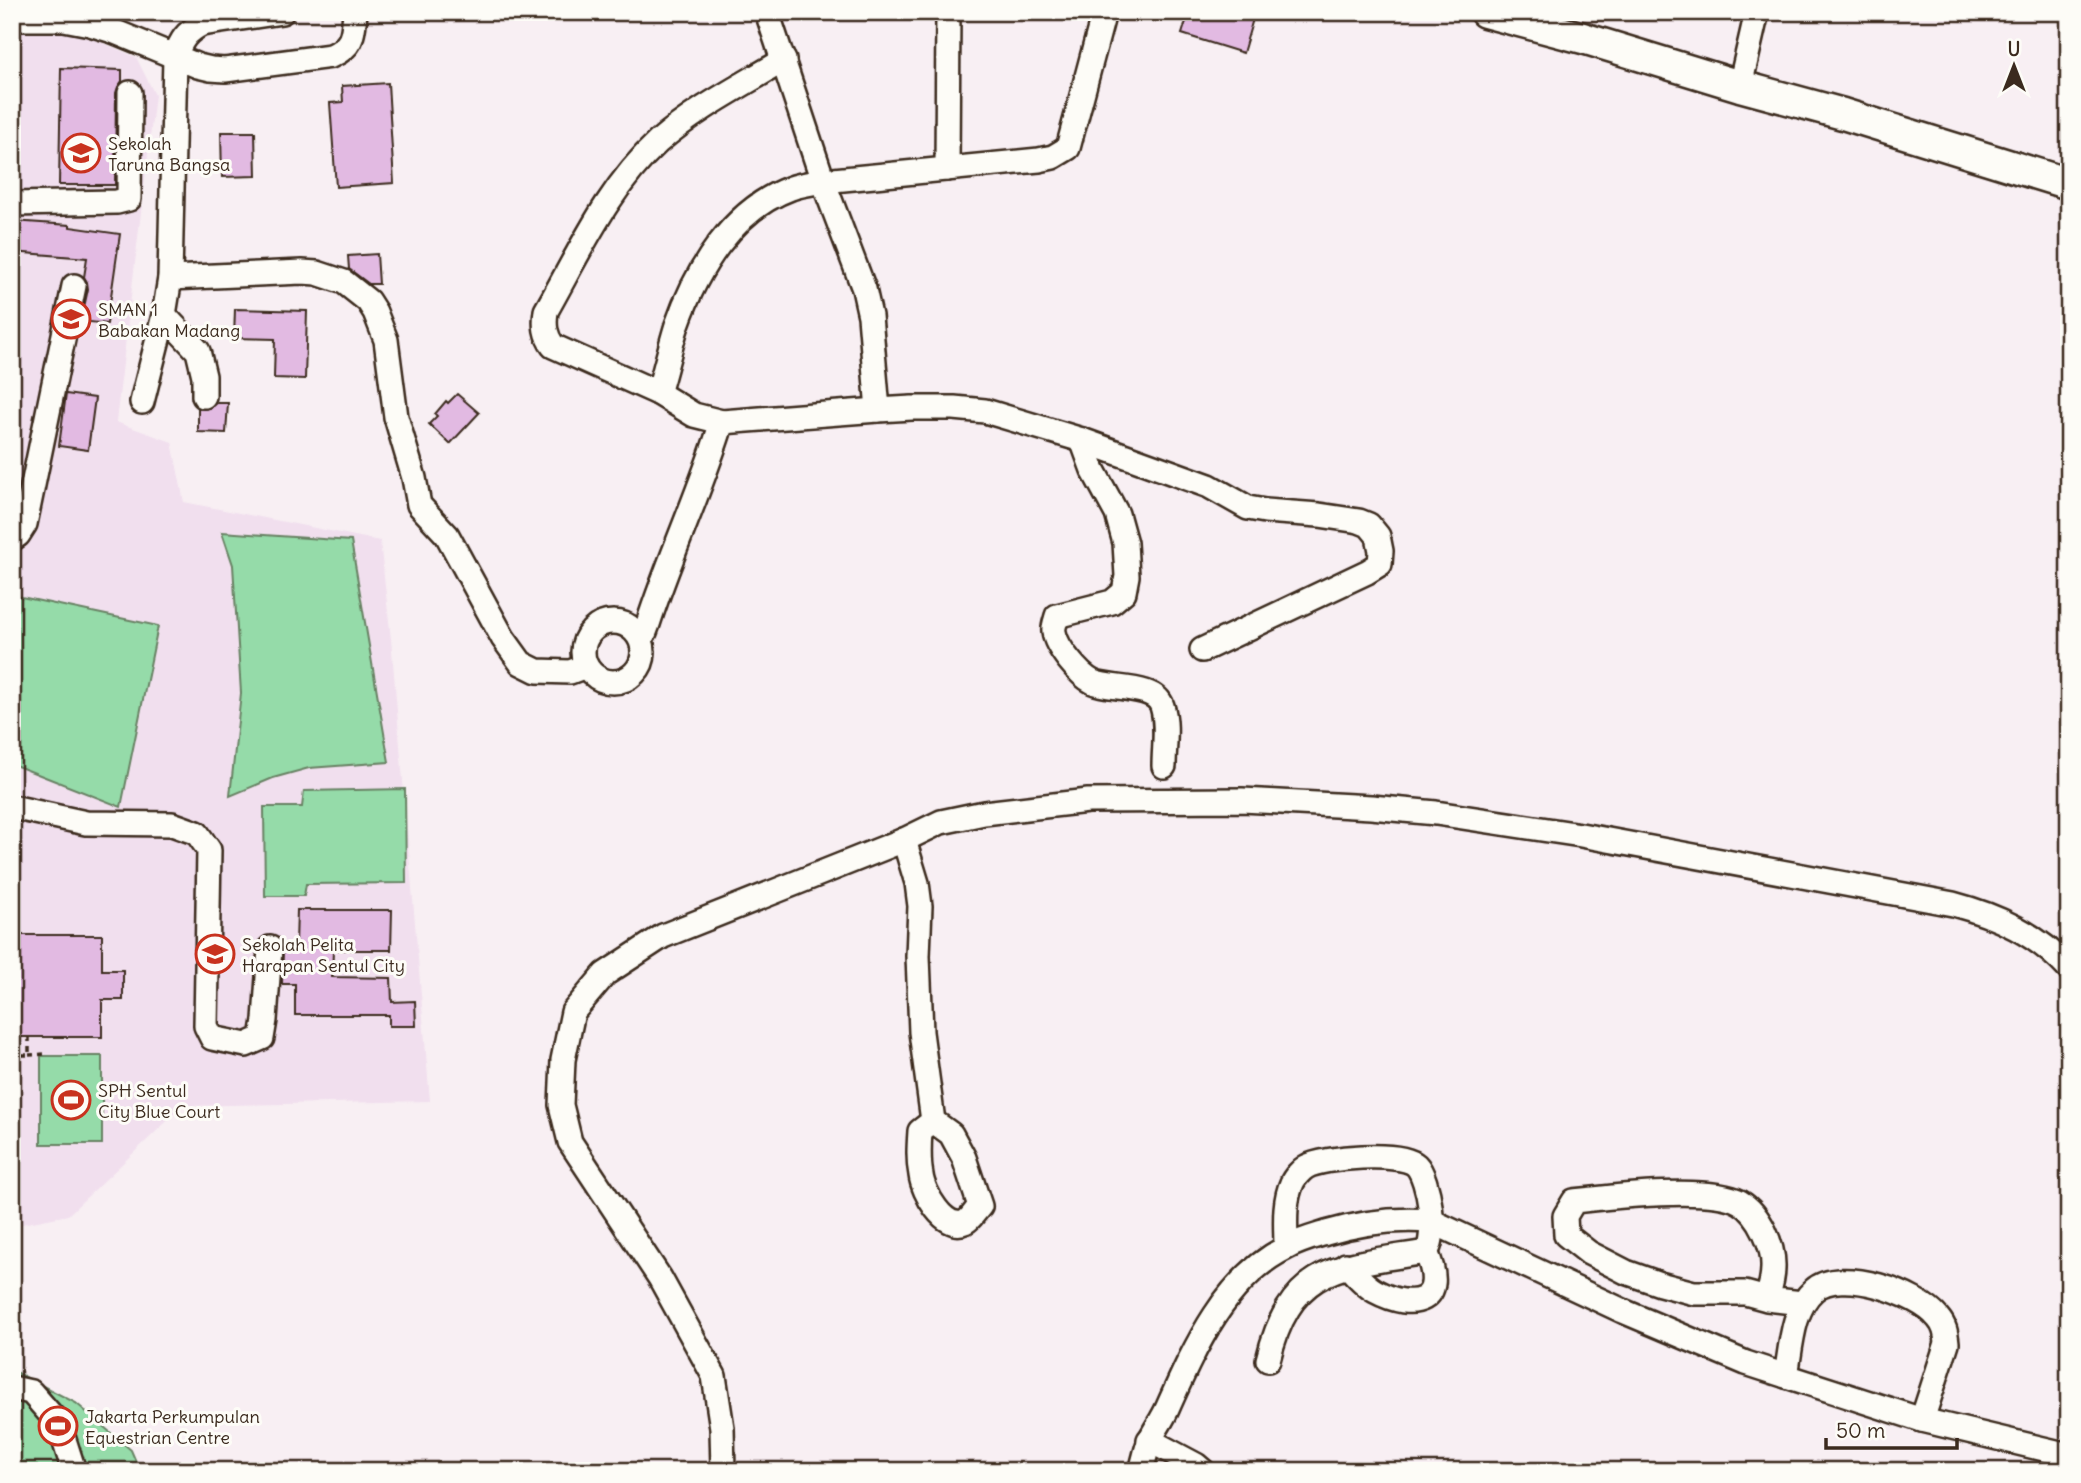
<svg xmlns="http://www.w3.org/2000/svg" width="2081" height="1483" viewBox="0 0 2081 1483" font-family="Delius,sans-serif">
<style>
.built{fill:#f1dfee}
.green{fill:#95dba9;stroke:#688264;stroke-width:2}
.building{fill:#e2bae2;stroke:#3b2a1e;stroke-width:2}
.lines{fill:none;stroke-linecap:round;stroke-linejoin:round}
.minor-casing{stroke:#3b2a1e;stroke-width:28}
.major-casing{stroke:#3b2a1e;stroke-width:35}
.path{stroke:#3b2a1e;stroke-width:3.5;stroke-dasharray:5 5;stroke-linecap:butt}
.minor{stroke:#fdfcf7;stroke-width:23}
.major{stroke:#fdfcf7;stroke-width:30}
.labels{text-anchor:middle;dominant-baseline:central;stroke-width:6;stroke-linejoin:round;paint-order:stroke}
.poi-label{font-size:18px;fill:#3b2a1e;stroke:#fdfcf7;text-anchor:start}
</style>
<rect width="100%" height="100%" fill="#f8eff3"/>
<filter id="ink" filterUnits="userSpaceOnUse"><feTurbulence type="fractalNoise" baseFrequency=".0143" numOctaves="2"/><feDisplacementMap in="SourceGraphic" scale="14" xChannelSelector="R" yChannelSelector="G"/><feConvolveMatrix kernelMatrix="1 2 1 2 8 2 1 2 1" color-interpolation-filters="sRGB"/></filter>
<g filter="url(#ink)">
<path class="built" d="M12 25 63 26 136 57 155 95 116 422 172 442 184 502 380 541 391 639 430 1101 183 1106 68 1215 12 1226V764L121 807 158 626 12 595Z"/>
<g class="green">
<path d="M222 532 351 541 389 762 309 768 273 778 230 796 241 693 233 565Z"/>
<path d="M12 595 158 626 121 807 12 764Z"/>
<path d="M405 789 406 883 306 884 304 896H265L264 807H302L304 791Z"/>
<rect x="41" y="1056" width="61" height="88"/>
<path d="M12 1370 76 1403 131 1450 140 1471H12Z"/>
</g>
<g class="building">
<path d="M1189 12H1255L1243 53 1182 34Z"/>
<path d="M61 68 122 70V81L118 87 116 93 115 185H59Z"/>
<path d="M388 83 394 183 336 187 330 103 343 102 342 86Z"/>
<path d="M221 132H255L256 176 222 177Z"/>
<path d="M12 221 70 225V227L120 234 107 324 81 321 88 289 87 282 84 277 87 258 12 252Z"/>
<path d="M377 254 379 284H369L349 269 348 256Z"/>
<path d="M235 309 307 311 305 379 274 378 275 339 234 338Z"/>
<path d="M66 394 95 398 88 450 59 446Z"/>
<path d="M457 394 479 413 450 444 429 424 437 416 435 414 446 401 448 403Z"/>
<path d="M216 403H228L226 433 198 432V409L210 408Z"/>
<path d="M297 910H392L391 950H333L332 977 391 978 392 1002 415 1001 416 1026H389V1015H295V984H282L283 945H296Z"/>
<path d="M12 935H102V970H123V1000H102V1037H12Z"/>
</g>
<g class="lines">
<defs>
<g id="minor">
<path d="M767 12 823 181 864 289 870 316 878 410 912 408H954L985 411 1082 440 1209 486 1248 508 1265 511 1319 515 1359 521 1369 525 1378 536 1381 551 1380 564 1367 572 1202 650"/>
<path d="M12 19H64L90 24 113 31 198 66 211 69 225 70 331 56C354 46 353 34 355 12"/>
<path d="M1740 86 1757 12"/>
<path d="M947 169 948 12"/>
<path d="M12 204 117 202 129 199 130 93"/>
<path d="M170 278 302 272 317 273 344 282 368 301 375 312 386 340 396 417 414 478 419 505 447 535 503 638 521 663 537 671 570 672 586 666"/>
<path d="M164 315 198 351 204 376V396"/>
<path d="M658 393C665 371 670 347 677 325 696 270 733 209 791 188 801 184 813 183 823 181L1039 160 1053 157 1068 148 1102 20V12"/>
<path d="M142 402 164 315 170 278 175 57C181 40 186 32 202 24L282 12"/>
<path d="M722 422 694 415 658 393 553 346C545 335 544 325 546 311 579 253 608 188 658 142 696 109 741 86 784 60"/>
<path d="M1082 440 1093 470 1117 514 1125 543 1127 576 1124 592 1112 602 1057 616C1056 620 1053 627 1054 632 1056 647 1079 675 1093 682 1110 690 1155 684 1162 706 1168 724 1164 747 1164 766"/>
<path d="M12 539 18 535 25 524 74 286"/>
<circle cx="613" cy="652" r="30"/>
<path d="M640 637 645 632 648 624C670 556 701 490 722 422L878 410"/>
<path d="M12 807 86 823 172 824 197 833 209 850 206 1026 212 1038 246 1045 262 1038 265 1020 270 948"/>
<path d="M904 840 917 883 920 906 918 956 921 1032 933 1121 920 1131C919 1146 918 1160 921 1175 923 1192 944 1231 965 1222 971 1219 975 1211 980 1206L964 1158 951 1134 933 1121"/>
<path d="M1346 1265C1355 1273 1364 1285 1375 1291 1414 1312 1449 1302 1426 1252"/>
<path d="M1767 1299C1770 1289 1773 1278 1773 1268 1774 1246 1760 1214 1740 1202 1710 1185 1610 1197 1574 1201L1565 1216 1566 1235 1589 1253 1626 1272 1660 1284 1694 1293H1745L1767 1299 1802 1303"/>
<path d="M1268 1360C1291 1263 1343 1266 1426 1252 1438 1238 1429 1178 1416 1165 1401 1151 1323 1157 1306 1167 1301 1170 1294 1178 1292 1183 1283 1203 1286 1227 1286 1247"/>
<path d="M1786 1376C1791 1348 1792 1309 1814 1290 1840 1266 1918 1293 1938 1318 1945 1326 1946 1333 1947 1343L1922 1420"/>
<path d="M12 1388 31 1392 59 1424 74 1471"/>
<path d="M1149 1440 1196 1465 1203 1471"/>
<path d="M723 1471 722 1428 714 1376 660 1278 570 1142 561 1105 563 1060 573 1012 605 974 663 936 904 840 941 822 984 813 1088 801 1242 800 1371 807 1436 813 1581 835 1953 904C1998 916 2037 934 2069 969"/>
<path d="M1141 1471C1144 1461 1146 1450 1150 1440 1155 1429 1163 1419 1168 1407 1194 1349 1225 1278 1286 1248 1298 1241 1313 1237 1326 1233 1362 1222 1394 1218 1431 1221L1623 1311 1746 1363 1922 1420 2069 1455"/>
</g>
<path id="major" d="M1485 12 1583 38 1740 86 1843 114 2069 184"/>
</defs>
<use href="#minor" class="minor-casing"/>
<use href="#major" class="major-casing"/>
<g class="path">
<path d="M12 1055H29V1037"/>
<path d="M29 1055 46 1054V1056"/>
<path d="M12 1081 14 1159H12"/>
</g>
<use href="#minor" class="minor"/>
<use href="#major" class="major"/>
</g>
</g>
<defs>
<symbol id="school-ring" viewBox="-11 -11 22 22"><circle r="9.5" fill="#fdfcf7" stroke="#c8321e" stroke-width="1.5"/><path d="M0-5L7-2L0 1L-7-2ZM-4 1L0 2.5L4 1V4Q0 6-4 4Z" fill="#c8321e"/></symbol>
<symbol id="stadium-ring" viewBox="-11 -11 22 22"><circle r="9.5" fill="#fdfcf7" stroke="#c8321e" stroke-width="1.5"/><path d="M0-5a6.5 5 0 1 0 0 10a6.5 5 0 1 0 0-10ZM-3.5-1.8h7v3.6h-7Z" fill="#c8321e"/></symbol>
</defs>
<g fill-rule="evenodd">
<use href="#school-ring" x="59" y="131" width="44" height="44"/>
<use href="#school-ring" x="49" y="297" width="44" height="44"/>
<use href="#school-ring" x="193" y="932" width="44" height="44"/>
<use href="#stadium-ring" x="49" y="1078" width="44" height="44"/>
<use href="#stadium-ring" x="36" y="1404" width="44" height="44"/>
</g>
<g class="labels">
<g class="poi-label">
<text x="108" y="143">Sekolah<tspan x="108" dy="21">Taruna Bangsa</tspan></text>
<text x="98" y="309">SMAN 1<tspan x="98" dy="21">Babakan Madang</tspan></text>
<text x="242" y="944">Sekolah Pelita<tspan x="242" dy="21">Harapan Sentul City</tspan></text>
<text x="98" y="1090">SPH Sentul<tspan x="98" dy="21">City Blue Court</tspan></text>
<text x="85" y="1416">Jakarta Perkumpulan<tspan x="85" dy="21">Equestrian Centre</tspan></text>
</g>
</g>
<rect width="2081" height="1483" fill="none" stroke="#fdfcf7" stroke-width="42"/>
<rect x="21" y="21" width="2039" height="1441" fill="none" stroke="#3b2a1e" stroke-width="2.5" filter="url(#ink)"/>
<g transform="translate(2014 66)" stroke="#fdfcf7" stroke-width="5" paint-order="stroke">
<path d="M0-5L12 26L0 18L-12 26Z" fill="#3b2a1e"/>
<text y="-10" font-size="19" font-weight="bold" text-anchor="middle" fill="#3b2a1e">U</text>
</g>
<path d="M1826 1438v10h131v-10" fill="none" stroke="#3b2a1e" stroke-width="3.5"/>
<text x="1836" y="1438" font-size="21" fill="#3b2a1e" stroke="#fdfcf7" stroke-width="5" paint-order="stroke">50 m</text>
</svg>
